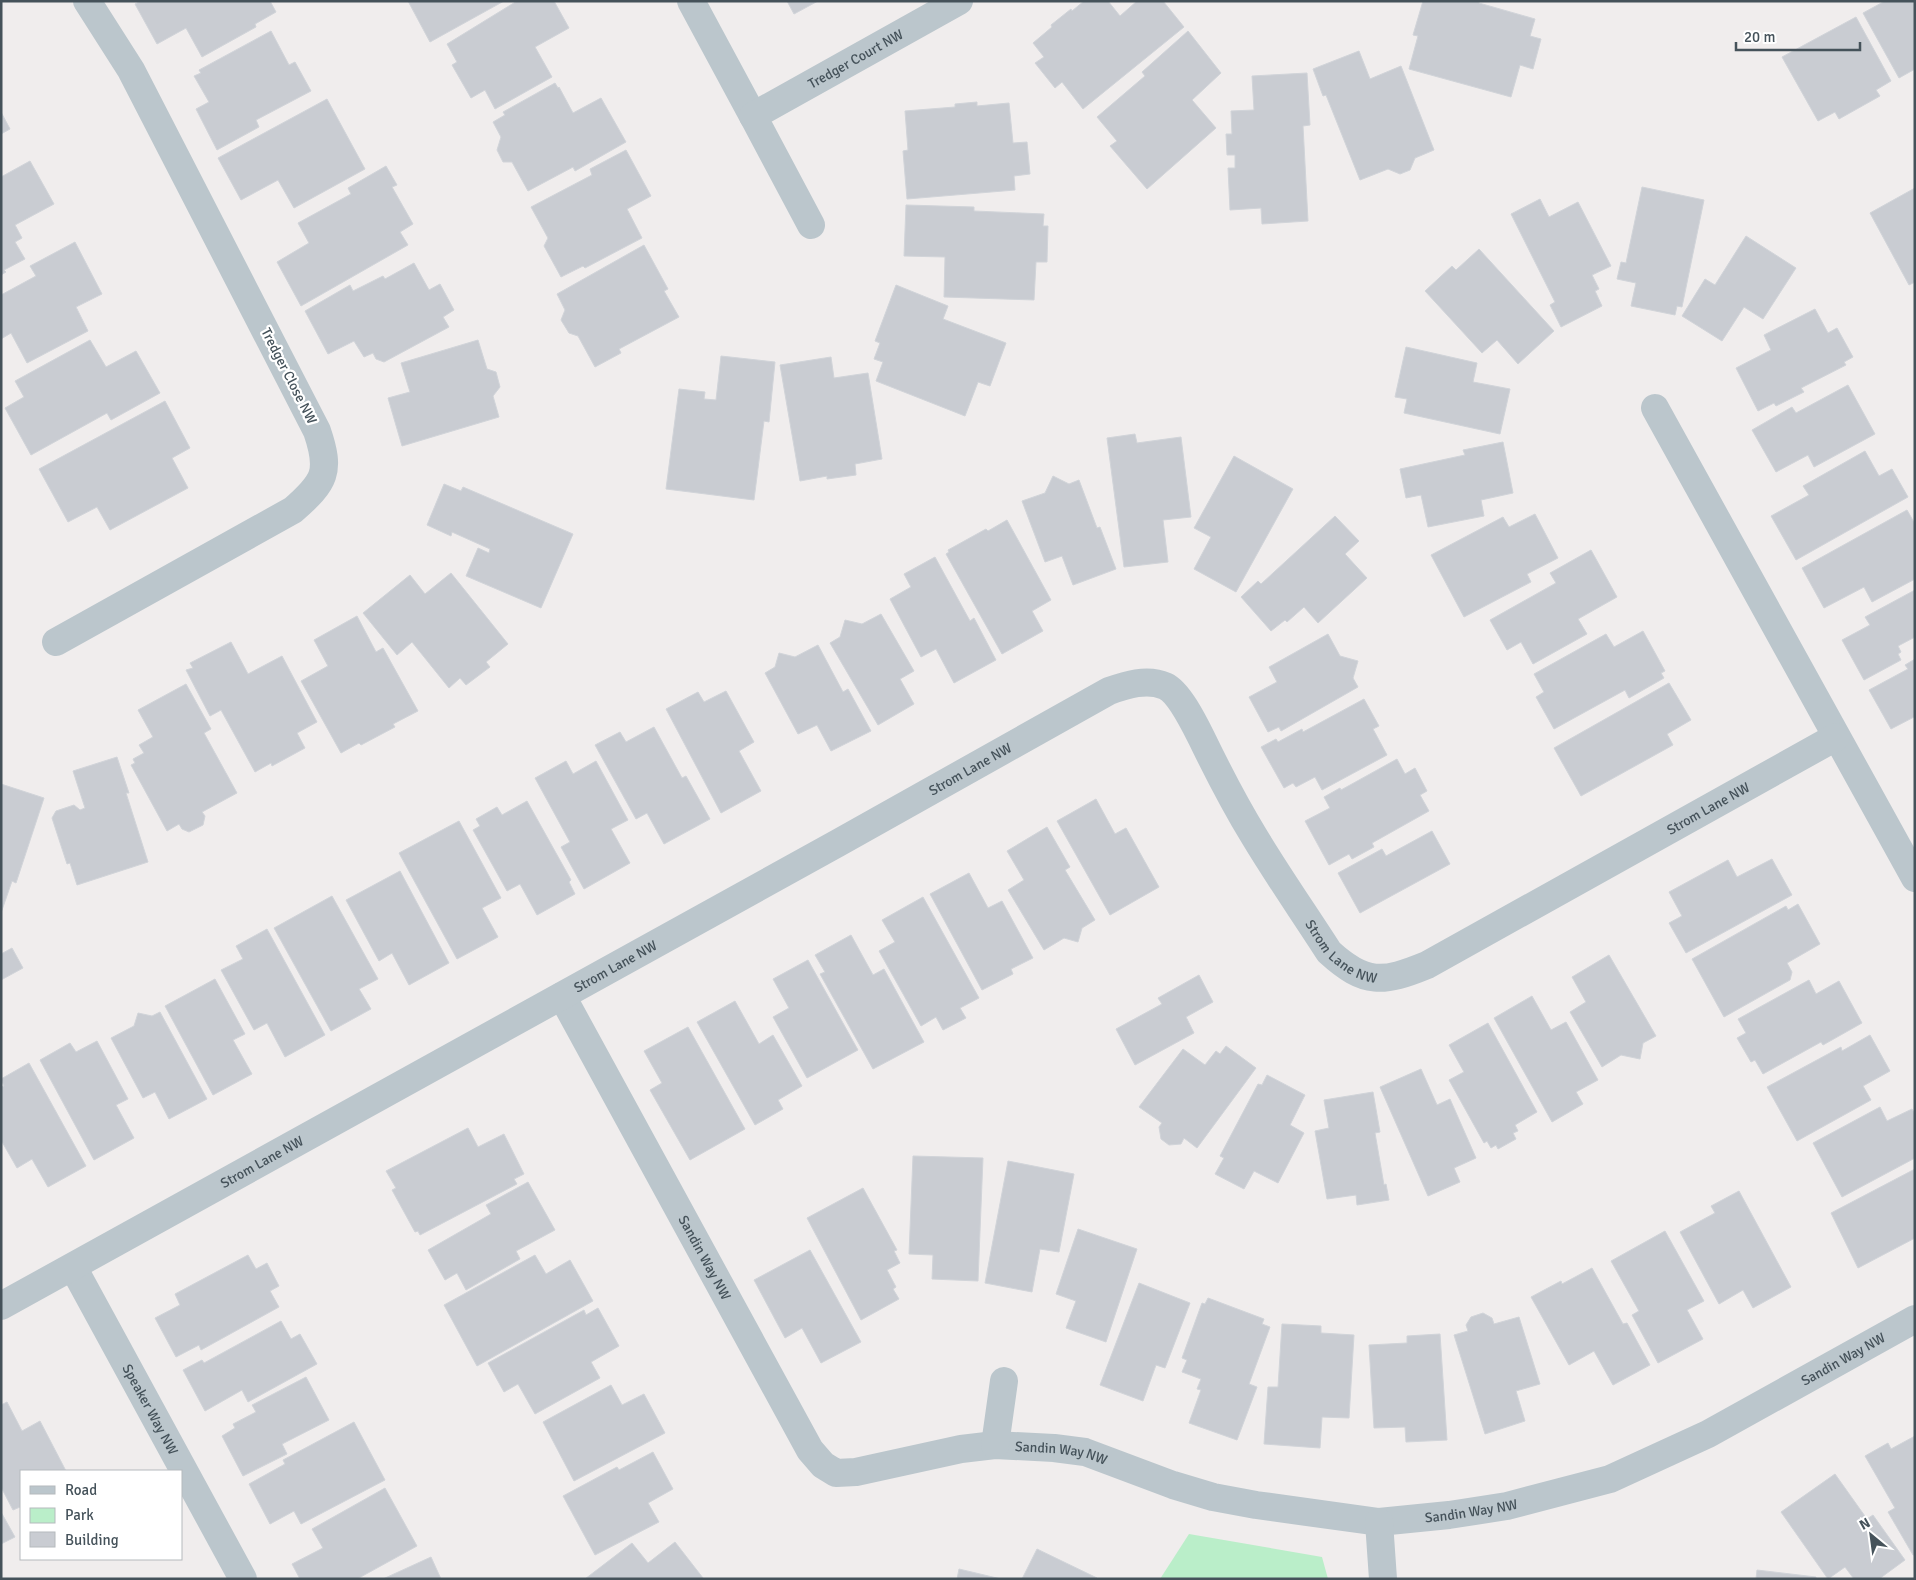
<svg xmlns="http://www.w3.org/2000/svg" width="1916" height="1580" viewBox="0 0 1916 1580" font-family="Signika,sans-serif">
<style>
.green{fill:#baeec9}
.building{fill:#c9ccd2;stroke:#d1d4d9}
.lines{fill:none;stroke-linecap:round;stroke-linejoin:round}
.minor{stroke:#bbc6cc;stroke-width:28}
.labels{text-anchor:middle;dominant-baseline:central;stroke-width:4.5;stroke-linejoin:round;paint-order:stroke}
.street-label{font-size:14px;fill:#45525a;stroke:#fff}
</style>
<rect width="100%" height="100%" fill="#f0eded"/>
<path class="green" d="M1189 1534 1322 1557 1328 1579H1160Z"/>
<g class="building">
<path d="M141 1H270L276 12 255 24 256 27 202 57 186 28 157 44 135 4Z"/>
<path d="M408 1H504L430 42Z"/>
<path d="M517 1H554L569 28 535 47 552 77 495 109 485 90 471 98 452 65 457 62 447 44Z"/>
<path d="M787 1H818L794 14Z"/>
<path d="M1084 1H1108L1120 16 1137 1H1163L1184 27 1083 109 1062 82 1055 88 1035 63 1044 57 1033 43 1052 27 1051 25 1071 9 1072 11Z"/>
<path d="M1423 1H1479V3L1535 19 1530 36 1541 39 1533 69 1520 65 1511 97 1409 69 1418 36 1413 35Z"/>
<path d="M1885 1H1915V69L1899 78 1863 13Z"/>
<path d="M1856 17 1891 81 1876 90 1880 96 1839 119 1835 112 1818 121 1782 57Z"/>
<path d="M271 31 289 65 295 62 311 91 256 120 259 127 217 150 196 109 209 102 194 76 201 73 199 70Z"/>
<path d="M1188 31 1221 73 1192 100 1216 128 1147 189 1110 146 1117 141 1097 117 1145 76 1142 72Z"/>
<path d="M1359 51 1370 79 1401 66 1434 150 1415 158 1410 170 1400 174 1388 169 1360 180 1326 95 1323 96 1313 69Z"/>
<path d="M1307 73 1310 125 1303 126 1308 221 1262 224 1261 208 1230 210 1228 168H1235V155H1227L1226 134H1232L1231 111 1254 110 1252 76Z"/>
<path d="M555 83 558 88 559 87 573 113 601 98 626 142 575 171 573 167 528 191 512 162H503L497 150 501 137 493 122 505 115 503 112Z"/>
<path d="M327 99 365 169 294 208 278 180 241 200 218 158Z"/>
<path d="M977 102V106L1009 103 1013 143 1027 142 1030 174 1014 176 1015 190 907 199 903 151 908 150 905 111 955 107V104Z"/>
<path d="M1 112 10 129 1 134Z"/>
<path d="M626 150 651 196 627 209 642 238 585 268 583 266 561 277 544 246 548 238 531 207 592 175 590 169Z"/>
<path d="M30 161 54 204 15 225 22 238 15 242 25 259 4 270 6 272 1 275V177Z"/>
<path d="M386 166 397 185 392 187 413 224 400 232 408 245 301 306 277 262 309 243 298 223 351 194 348 188Z"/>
<path d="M1642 187 1704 200 1682 307 1677 306 1675 315 1631 306 1636 283 1617 279 1621 262 1626 263Z"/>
<path d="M1915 188V282L1909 285 1870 213Z"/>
<path d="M1540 199 1549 217 1578 202 1611 266 1592 275 1599 289 1595 291 1602 306 1561 327 1550 305 1555 302 1511 214Z"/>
<path d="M906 205 974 207V211L1044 214 1043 226H1048L1047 262H1036L1034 300 944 297 945 257 904 256Z"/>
<path d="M1746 236 1796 268 1763 319 1744 307 1722 341 1682 316 1705 279 1715 285Z"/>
<path d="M75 242 102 294 76 307 88 331 27 363 11 333 1 339V295L36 276 30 266Z"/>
<path d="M644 245 668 289 664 291 679 317 619 349 621 353 595 367 578 336 569 333 561 320 565 310 557 294Z"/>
<path d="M1479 249 1554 331 1518 364 1497 340 1482 353 1425 291 1452 266 1456 270Z"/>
<path d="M414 263 429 290 440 284 454 310 443 317 449 327 384 362 376 359 373 353 364 357 354 341 328 354 305 311 350 285 353 291 383 276 385 279Z"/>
<path d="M896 285 948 306 943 319 1006 343 990 386 978 382 965 416 876 381 883 362 874 359 880 343 875 341Z"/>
<path d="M1815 309 1828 333 1837 328 1853 357 1844 362 1846 365 1801 388 1804 392 1776 406 1774 403 1758 411 1736 368 1771 350 1764 335Z"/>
<path d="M90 340 106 367 136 351 160 393 111 420 107 413 31 455 5 408 24 397 15 381Z"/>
<path d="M478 340 487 369 496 372 500 387 493 396 499 417 402 446 388 398 410 392 401 363Z"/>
<path d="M1406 347 1477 363 1473 382 1510 389 1500 434 1404 413 1407 399 1395 397Z"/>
<path d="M721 356 775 362 769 422 764 421 754 500 666 489 679 389 705 392 704 399 716 400Z"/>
<path d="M831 357 834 378 868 373 882 459 855 464 856 475 827 479V476L800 481 780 365Z"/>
<path d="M1848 385 1875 434 1814 467 1808 455 1776 472 1752 430 1792 407 1796 413Z"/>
<path d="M165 401 190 448 172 458 188 488 110 530 97 507 68 522 39 469Z"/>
<path d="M1135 434 1137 443 1181 437 1191 517 1163 520 1168 562 1124 567 1107 438Z"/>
<path d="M1503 442 1513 493 1481 500 1484 516 1428 527 1421 495 1406 498 1400 469 1465 455 1463 450Z"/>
<path d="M1865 451 1879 476 1892 469 1908 497 1796 560 1771 516 1809 495 1803 486Z"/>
<path d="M1234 456 1293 489 1236 592 1194 569 1211 537 1194 528Z"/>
<path d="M1053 476 1069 484 1079 480 1097 528 1100 527 1116 569 1073 585 1062 556 1045 562 1022 501 1045 493Z"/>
<path d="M444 484 461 491 463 487 573 534 541 608 466 576 478 548 489 553 490 549 452 532 451 536 427 525Z"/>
<path d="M1907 510 1915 524V579L1872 602 1864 587 1824 608 1802 568Z"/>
<path d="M1535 514 1558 558 1527 574 1531 582 1464 617 1431 555 1503 517 1509 527Z"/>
<path d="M1335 516 1359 541 1345 554 1367 578 1318 623 1304 607 1287 622 1285 620 1271 631 1241 597 1258 581 1261 584Z"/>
<path d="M1007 520 1051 600 1032 611 1043 631 1002 654 946 554 949 552 948 550 986 529 988 531Z"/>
<path d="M1591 550 1617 597 1578 619 1587 634 1533 664 1521 642 1507 650 1490 620 1556 583 1550 573Z"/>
<path d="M935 557 970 621 974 618 996 660 954 683 936 649 921 657 890 599 911 587 904 574Z"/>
<path d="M451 573 508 644 486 662 490 667 466 685 460 678 449 688 412 642 397 655 363 613 410 575 425 594Z"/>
<path d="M1915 590V637L1898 646 1901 652 1898 654 1901 660 1864 680 1842 640 1870 625 1865 617Z"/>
<path d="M881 614 914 671 900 679 914 704 878 725 830 643 840 637 845 620 862 624Z"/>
<path d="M357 616 376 652 383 648 418 711 393 724 395 727 361 745 359 743 341 753 301 681 328 666 314 640Z"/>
<path d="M1643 631 1665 671 1661 673 1664 678 1629 698 1625 690 1554 729 1536 697 1544 692 1534 674 1606 634 1614 647Z"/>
<path d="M1328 634 1340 656 1358 661 1353 678 1358 687 1281 731 1279 727 1268 732 1249 697 1277 682 1269 667Z"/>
<path d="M231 642 248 674 282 656 317 722 297 733 305 748 272 766 271 763 255 772 221 710 210 716 186 670 193 668 190 663Z"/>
<path d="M818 645 843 692 848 689 871 731 831 751 817 725 798 734 765 673 775 667 779 653 795 657Z"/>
<path d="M1915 659V718L1914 717 1891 729 1869 690 1908 669 1905 665Z"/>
<path d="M1669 683 1691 720 1667 734 1673 745 1581 796 1554 748Z"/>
<path d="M186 684 211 729 204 733 237 793 202 812 205 816 203 825 189 832 182 829 179 824 167 831 131 765 135 763 133 759 144 753 139 745 153 737 138 710Z"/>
<path d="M726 691 754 742 739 751 761 791 721 813 666 709 698 692 704 702Z"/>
<path d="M1364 699 1379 726 1373 729 1387 755 1322 790 1315 777 1296 787 1293 783 1284 788 1261 747 1276 739 1278 742 1302 729 1303 732Z"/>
<path d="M654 727 682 778 686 776 710 819 664 844 647 813 636 819 595 745 620 732 626 742Z"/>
<path d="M117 757 129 793H126L148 862 77 885 70 863 67 864 52 818 56 811 74 805 80 810 85 808 73 771Z"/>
<path d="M1397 759 1405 774 1415 768 1427 791 1420 795 1429 811 1372 843 1374 847 1352 859 1349 854 1329 865 1305 821 1330 808 1324 797 1340 788 1341 790Z"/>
<path d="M566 761 573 774 596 761 628 820 611 829 630 863 584 889 561 847 570 842 535 778Z"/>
<path d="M1 784 44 798 16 883 12 881 1 913Z"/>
<path d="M1096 799 1115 834 1126 828 1159 887 1110 915 1057 821Z"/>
<path d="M527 801 571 880 569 882 575 894 537 915 520 884 507 891 473 830 480 826 476 819 497 807 502 815Z"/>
<path d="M459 821 501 898 482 908 498 937 457 959 399 853Z"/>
<path d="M1047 827 1070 867 1065 870 1095 920 1082 928 1078 942 1064 938 1044 950 1008 890 1024 880 1007 851Z"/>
<path d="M1432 831 1450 864 1360 913 1338 873 1382 849 1386 856Z"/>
<path d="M1772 859 1792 895 1686 953 1669 923 1682 916 1669 892 1728 860 1737 877Z"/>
<path d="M400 871 449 963 409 985 392 953 379 961 346 900Z"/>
<path d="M969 873 988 908 1002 901 1033 958 1011 969 1013 974 982 990 930 894Z"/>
<path d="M332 896 378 979 359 989 371 1009 331 1031 274 928Z"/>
<path d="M923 897 979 998 960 1008 966 1018 943 1030 936 1017 921 1026 879 951 895 942 882 920Z"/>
<path d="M1798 904 1820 944 1787 963 1792 972 1790 980 1724 1017 1692 959 1786 906 1788 910Z"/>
<path d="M267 929 325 1035 285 1057 267 1023 254 1030 221 970 243 959 236 946Z"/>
<path d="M851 935 873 975 884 969 924 1042 873 1069 820 974 825 972 815 955Z"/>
<path d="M12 948 23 968 1 980V954Z"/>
<path d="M1609 955 1656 1036 1643 1043 1640 1059 1621 1055 1602 1067 1570 1012 1586 1002 1572 977Z"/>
<path d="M808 960 858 1050 807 1078 773 1017 789 1008 773 979Z"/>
<path d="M1199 975 1213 1002 1186 1017 1194 1033 1135 1065 1116 1029 1162 1004 1158 998Z"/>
<path d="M215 979 245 1034 233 1040 252 1074 213 1095 165 1006Z"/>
<path d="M1809 980 1816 994 1839 981 1862 1023 1823 1045 1821 1042 1763 1074 1755 1060 1751 1062 1737 1038 1746 1033 1738 1019Z"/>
<path d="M1532 996 1551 1030 1566 1022 1598 1080 1576 1092 1583 1104 1552 1122 1494 1018Z"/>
<path d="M735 1001 759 1044 773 1035 802 1086 778 1100 783 1109 755 1125 697 1022Z"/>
<path d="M160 1012 207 1099 169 1119 155 1092 143 1098 111 1038 134 1026 138 1013 152 1016Z"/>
<path d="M1488 1023 1537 1112 1515 1125 1518 1131 1513 1133 1516 1139 1498 1149 1496 1145 1491 1148 1487 1141 1484 1143 1449 1080 1464 1072 1449 1045Z"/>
<path d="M688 1027 745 1129 690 1160 650 1090 662 1083 644 1051Z"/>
<path d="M1870 1035 1890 1071 1863 1086 1871 1100 1797 1141 1767 1087 1841 1047 1842 1051Z"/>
<path d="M97 1041 128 1099 116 1105 134 1138 94 1160 40 1060 70 1043 76 1052Z"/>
<path d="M1226 1046 1256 1068 1197 1148 1184 1138 1181 1144 1169 1145 1161 1139 1159 1127 1162 1123 1139 1107 1183 1049 1205 1065 1216 1051 1220 1054Z"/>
<path d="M29 1063 86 1166 48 1187 32 1159 17 1168 1 1140V1087L4 1086 1 1079Z"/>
<path d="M1421 1069 1437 1105 1450 1099 1476 1158 1454 1168 1460 1182 1428 1196 1380 1087Z"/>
<path d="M1267 1075 1305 1095 1290 1125 1304 1133 1278 1183 1254 1171 1244 1189 1215 1174 1224 1158 1220 1156 1258 1084 1262 1085Z"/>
<path d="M1373 1092 1380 1132 1375 1133 1384 1185 1386 1184 1389 1200 1357 1205 1356 1195 1327 1199 1315 1131 1329 1128 1324 1100Z"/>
<path d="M1880 1107 1887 1121 1912 1109 1915 1114V1158L1842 1197 1813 1143Z"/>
<path d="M468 1128 478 1147 504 1134 524 1174 514 1179 517 1184 420 1235 418 1231 415 1232 392 1190 396 1188 386 1171Z"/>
<path d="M913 1156 983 1158 978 1281 932 1279 933 1255 909 1254Z"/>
<path d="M1008 1161 1074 1174 1059 1252 1040 1249 1032 1292 985 1283Z"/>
<path d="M1915 1169V1238L1858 1268 1831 1213Z"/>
<path d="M528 1182 555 1230 516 1251 520 1259 466 1290 457 1273 445 1280 428 1250 491 1214 486 1205Z"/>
<path d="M863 1188 897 1250 894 1251 900 1263 887 1270 896 1287 893 1289 899 1299 861 1320 807 1218Z"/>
<path d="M1739 1191 1791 1287 1753 1308 1743 1290 1719 1304 1680 1232 1715 1213 1711 1206Z"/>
<path d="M1078 1229 1137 1249 1106 1342 1066 1328 1076 1301 1056 1294Z"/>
<path d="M1665 1231 1704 1301 1687 1310 1703 1339 1658 1363 1632 1315 1639 1311 1611 1261Z"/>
<path d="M810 1250 861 1342 821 1363 802 1328 785 1338 754 1280Z"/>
<path d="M248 1255 256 1269 267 1263 279 1286 270 1291 279 1307 201 1350 199 1345 176 1357 155 1318 180 1305 175 1294Z"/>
<path d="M535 1255 546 1274 570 1260 593 1301 477 1366 444 1305Z"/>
<path d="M1592 1268 1623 1324 1627 1323 1650 1365 1613 1385 1594 1351 1569 1365 1531 1297 1561 1281 1562 1284Z"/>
<path d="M1139 1283 1190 1303 1165 1368 1156 1365 1143 1401 1100 1385Z"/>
<path d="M1208 1298 1264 1319 1262 1324 1270 1327 1249 1384 1257 1387 1237 1440 1189 1423 1201 1390 1197 1389 1201 1379 1182 1372 1187 1360 1182 1358 1202 1303 1205 1304Z"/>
<path d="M598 1308 619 1346 591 1362 600 1378 535 1414 518 1384 504 1392 488 1363 584 1310 586 1315Z"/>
<path d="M1483 1313 1492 1318 1494 1324 1519 1317 1540 1384 1516 1391 1525 1421 1485 1434 1454 1335 1468 1331 1466 1325 1471 1317Z"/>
<path d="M281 1321 291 1339 300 1334 317 1364 248 1402 242 1390 205 1411 183 1370 202 1360 204 1363Z"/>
<path d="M1282 1324 1321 1326V1333L1354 1335 1349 1418 1322 1417 1320 1448 1264 1444 1268 1387H1278Z"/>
<path d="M1440 1334 1447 1440 1406 1442 1405 1427 1374 1428 1369 1345 1407 1343V1336Z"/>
<path d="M306 1377 329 1420 282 1444 287 1454 243 1476 222 1436 235 1428 233 1424 256 1412 252 1405Z"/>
<path d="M611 1385 622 1405 644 1394 665 1433 574 1481 543 1422Z"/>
<path d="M7 1402 22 1431 40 1421 66 1471H21V1510L20 1507 13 1510 1 1487V1405Z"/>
<path d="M354 1422 385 1480 301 1524 294 1511 270 1524 249 1484 285 1464 283 1460Z"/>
<path d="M1915 1436V1555H1913L1888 1512 1895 1508 1865 1456 1888 1443 1891 1449Z"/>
<path d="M653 1452 673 1489 648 1503 659 1522 595 1555 563 1496 617 1467 619 1470Z"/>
<path d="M1835 1474 1867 1519 1873 1515 1905 1560 1879 1579H1854L1845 1567 1828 1579 1781 1512Z"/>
<path d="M385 1488 417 1546 357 1579H300L292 1564 323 1548 312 1529Z"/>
<path d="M1 1512 15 1537 1 1544Z"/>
<path d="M675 1542 703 1578 702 1579H585L632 1543 648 1563Z"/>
<path d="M1037 1549 1097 1578 1096 1579H1022Z"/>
<path d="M431 1557 441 1579H383Z"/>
<path d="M959 1569 1001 1579H957Z"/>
<path d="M1757 1570 1816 1577V1579H1756Z"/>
</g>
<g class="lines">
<g class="minor">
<path d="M691 1 753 116"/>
<path id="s1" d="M811 225 753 116 959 1"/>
<path d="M1655 408 1915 878"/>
<path d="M56 642 293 510C325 482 331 472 317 431L131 70 87 1"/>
<path id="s2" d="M562 996 810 1450 823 1465 836 1473 856 1472 961 1449 995 1445 1054 1448 1085 1452 1173 1485 1213 1497 1256 1505 1379 1522 1449 1515 1507 1506 1610 1479 1708 1434 1915 1319"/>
<path id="s3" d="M73 1267 243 1579"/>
<path id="s4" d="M1 1306 838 843 1109 691C1126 685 1147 678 1165 686 1179 692 1195 725 1202 739 1218 772 1235 805 1254 836 1278 876 1304 913 1329 952 1365 985 1383 983 1427 965L1836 737"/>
<path d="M995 1445 1004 1381"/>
<path d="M1379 1522 1383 1579"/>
</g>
</g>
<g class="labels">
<g class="street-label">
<text stroke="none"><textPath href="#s1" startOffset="241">Tredger Court NW</textPath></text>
<text transform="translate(289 376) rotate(63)">Tredger Close NW</text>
<text stroke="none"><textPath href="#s4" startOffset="1108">Strom Lane NW</textPath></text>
<text stroke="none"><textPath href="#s4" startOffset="2068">Strom Lane NW</textPath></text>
<text stroke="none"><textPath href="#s4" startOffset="1648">Strom Lane NW</textPath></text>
<text stroke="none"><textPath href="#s4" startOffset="702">Strom Lane NW</textPath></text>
<text stroke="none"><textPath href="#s4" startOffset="298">Strom Lane NW</textPath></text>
<text stroke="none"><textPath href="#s2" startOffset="298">Sandin Way NW</textPath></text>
<text stroke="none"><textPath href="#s2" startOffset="1606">Sandin Way NW</textPath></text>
<text stroke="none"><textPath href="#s3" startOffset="162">Speaker Way NW</textPath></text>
<text stroke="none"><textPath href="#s2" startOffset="781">Sandin Way NW</textPath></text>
<text stroke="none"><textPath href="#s2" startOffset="1201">Sandin Way NW</textPath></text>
</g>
</g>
<rect width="1916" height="1580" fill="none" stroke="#45525a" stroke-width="5"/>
<rect x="20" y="1470" width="162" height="90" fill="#ffffff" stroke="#b5babd"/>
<rect x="30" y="1486" width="25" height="8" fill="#bbc6cc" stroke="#b5babd"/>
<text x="65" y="1495" font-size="15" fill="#45525a">Road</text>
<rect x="30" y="1508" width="25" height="15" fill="#baeec9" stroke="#b5babd"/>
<text x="65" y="1520" font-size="15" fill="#45525a">Park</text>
<rect x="30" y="1532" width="25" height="15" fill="#c9ccd2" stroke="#b5babd"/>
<text x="65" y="1545" font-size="15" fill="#45525a">Building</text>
<g transform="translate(1871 1535) rotate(331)" stroke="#ffffff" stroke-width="4" paint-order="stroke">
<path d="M0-4L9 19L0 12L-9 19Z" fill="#45525a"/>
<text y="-8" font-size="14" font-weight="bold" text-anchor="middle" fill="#45525a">N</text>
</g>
<path d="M1736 42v8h124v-8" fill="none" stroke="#45525a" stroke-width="2.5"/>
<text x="1744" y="42" font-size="15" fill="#45525a" stroke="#ffffff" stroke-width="4" paint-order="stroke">20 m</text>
</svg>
